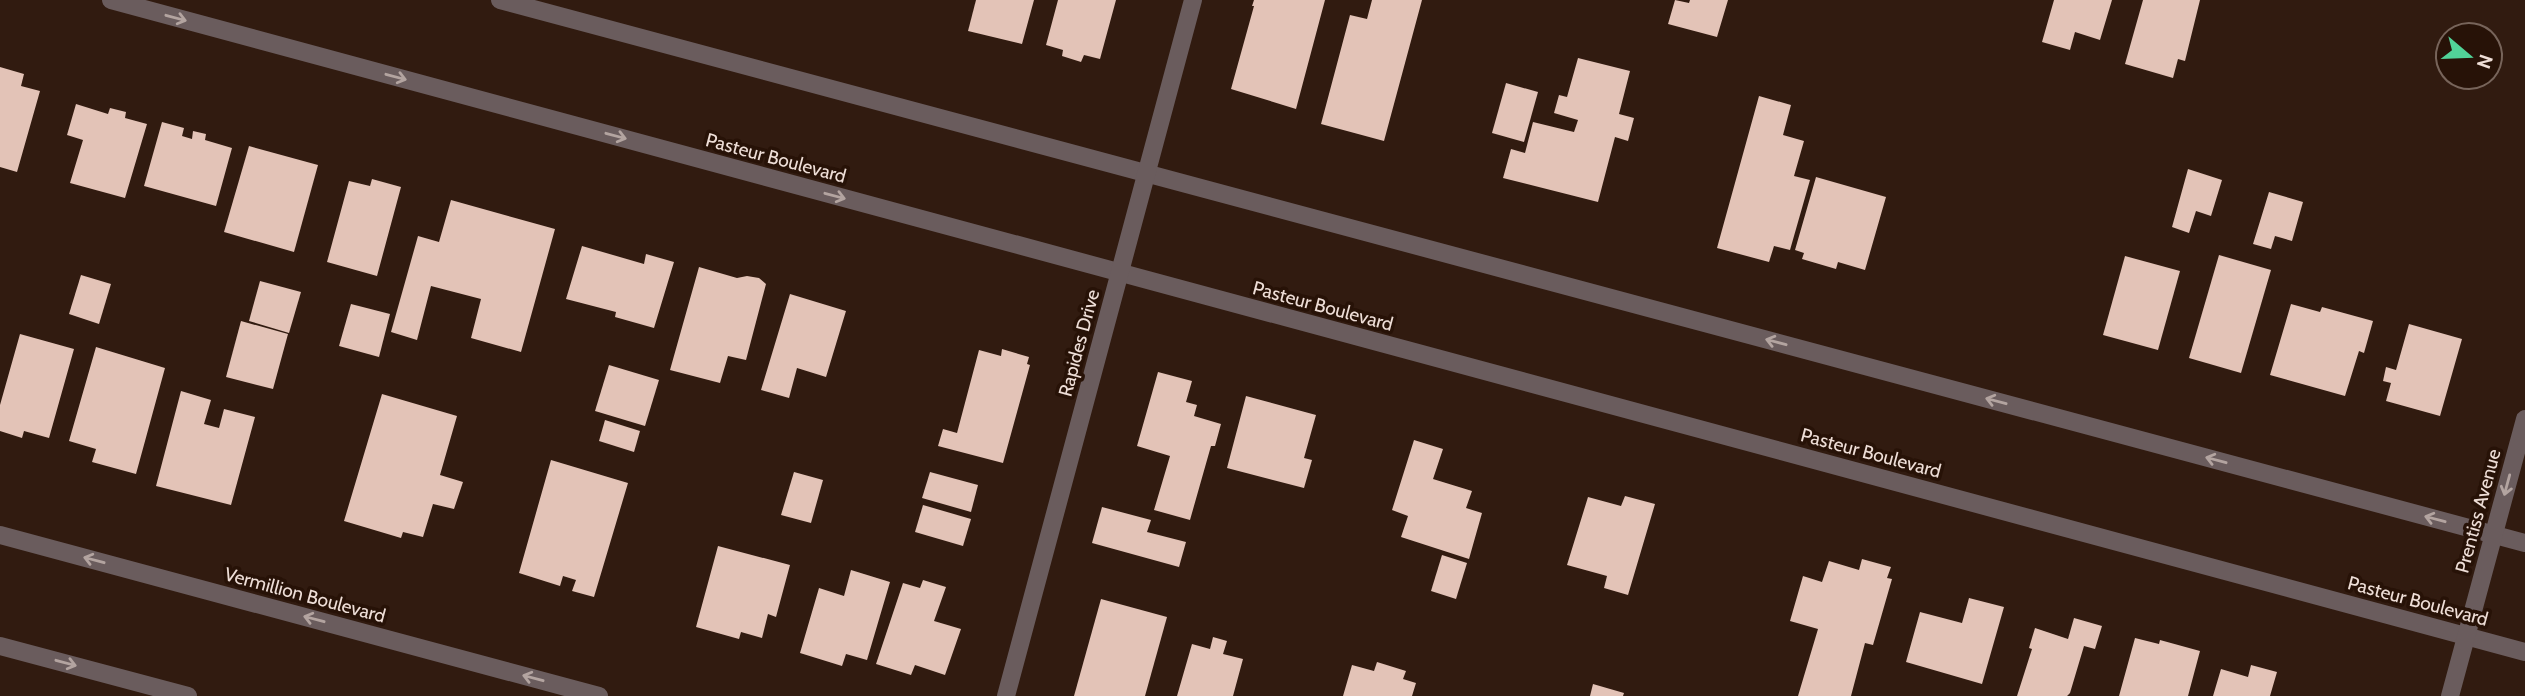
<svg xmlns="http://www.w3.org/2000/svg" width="2525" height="696" viewBox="0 0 2525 696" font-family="Cabin,sans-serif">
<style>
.building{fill:#e3c3b7}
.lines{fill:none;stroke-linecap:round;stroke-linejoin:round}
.street{stroke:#6a5c5d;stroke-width:18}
.oneway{stroke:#b3a4a0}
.labels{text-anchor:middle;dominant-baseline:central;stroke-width:7;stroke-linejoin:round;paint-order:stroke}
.street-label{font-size:19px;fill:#eeded7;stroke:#271207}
</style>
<rect width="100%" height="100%" fill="#311b10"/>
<g class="building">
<path d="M976 0H1034L1022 44 968 31Z"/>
<path d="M1058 0H1116L1100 59 1084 55 1081 62 1062 56 1063 50 1046 45Z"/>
<path d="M1254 0H1325L1296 109 1231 89 1254 6H1252Z"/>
<path d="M1372 0H1422L1384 141 1321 124 1350 15 1367 19Z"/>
<path d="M1675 0 1689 3 1690 0H1728L1717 37 1668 24Z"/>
<path d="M2054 0H2112L2100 40 2075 32 2070 50 2042 42Z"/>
<path d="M2143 0H2200L2185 61 2178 59 2173 78 2125 64Z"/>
<path d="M1578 58 1630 71 1619 114 1634 118 1628 141 1615 137 1598 202 1503 178 1511 149 1525 153 1533 122 1574 132 1578 120 1554 113 1559 95 1567 97Z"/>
<path d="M0 67 24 74 21 86 40 91 17 172 0 167Z"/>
<path d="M1506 83 1538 92 1524 142 1492 133Z"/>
<path d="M1759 96 1791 105 1783 135 1804 141 1794 176 1810 180 1790 250 1774 246 1769 262 1717 248Z"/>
<path d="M76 104 108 114 110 108 126 112 125 118 147 124 125 198 70 183 83 140 67 135Z"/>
<path d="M162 122 184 128 182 136 192 139 193 131 206 134 205 140 232 148 216 206 144 186Z"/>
<path d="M249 146 318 165 294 252 224 232Z"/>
<path d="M2188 169 2222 180 2211 216 2196 211 2189 233 2172 227Z"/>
<path d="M1816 177 1886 197 1865 270 1838 262 1836 269 1802 259 1804 253 1795 250Z"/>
<path d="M372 179 401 187 377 276 327 262 349 181 370 186Z"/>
<path d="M2269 192 2303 202 2292 241 2275 236 2271 249 2253 244Z"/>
<path d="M451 200 555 229 521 352 471 338 481 299 431 286 417 340 391 332 418 236 439 242Z"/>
<path d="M582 246 644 264 646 254 674 262 654 328 615 317 616 312 566 299Z"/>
<path d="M2219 255 2271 270 2241 373 2189 358Z"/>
<path d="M2125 256 2180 271 2158 350 2103 335Z"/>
<path d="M699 267 737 278 747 276 759 278 766 284 746 360 728 356 720 383 670 370Z"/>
<path d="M81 275 111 284 99 324 69 314Z"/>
<path d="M260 281 301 292 289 333 249 321Z"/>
<path d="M790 294 846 311 826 377 797 368 789 398 761 390Z"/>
<path d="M351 304 390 314 379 357 339 346Z"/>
<path d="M2291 304 2320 312 2322 307 2373 321 2364 353 2359 351 2345 396 2270 375Z"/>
<path d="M241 321 288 334 273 389 226 377Z"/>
<path d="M2409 324 2462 339 2440 416 2386 401 2391 383 2383 381 2386 367 2396 370Z"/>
<path d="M20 334 74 349 49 438 24 431 22 438 0 431V405Z"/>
<path d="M96 347 165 368 136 474 92 462 96 449 69 441Z"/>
<path d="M1002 349 1029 357 1027 364 1030 365 1003 463 938 446 943 429 957 433 979 350 1001 356Z"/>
<path d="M609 365 659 380 645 426 595 411Z"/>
<path d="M1158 372 1192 381 1186 402 1197 405 1194 416 1221 424 1215 446H1211L1190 520 1154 510 1170 456 1137 446Z"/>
<path d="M181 391 211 400 204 424 219 428 224 409 255 417 231 505 156 486Z"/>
<path d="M382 394 457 416 440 475 463 482 454 509 433 504 423 537 403 532 401 538 344 521Z"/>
<path d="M1246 396 1316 415 1304 458 1312 460 1304 488 1227 468Z"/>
<path d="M605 420 640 431 634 452 599 441Z"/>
<path d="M1414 440 1443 449 1433 479 1472 491 1466 508 1482 513 1469 559 1401 537 1408 516 1392 510Z"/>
<path d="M551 460 628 483 594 597 572 591 576 580 563 576 560 586 519 573Z"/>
<path d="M794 472 823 480 811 523 781 515Z"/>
<path d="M930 472 978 485 971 512 922 498Z"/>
<path d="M1625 496 1655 504 1628 595 1604 588 1607 576 1567 565 1588 497 1621 506Z"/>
<path d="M923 505 971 519 963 546 915 532Z"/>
<path d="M1102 507 1151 520 1147 532 1186 542 1179 567 1092 543Z"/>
<path d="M718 546 790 565 776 617 768 614 762 638 741 632 739 639 696 627Z"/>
<path d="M1442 555 1467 563 1456 599 1431 591Z"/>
<path d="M1862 559 1891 567 1887 578 1892 579 1873 645 1865 643 1851 696H1798L1818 629 1790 621 1803 576 1822 582 1829 561 1859 570Z"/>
<path d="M851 570 890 582 867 660 846 654 842 666 800 653 819 588 844 596Z"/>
<path d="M923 580 946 587 934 621 961 629 945 675 915 665 911 675 876 664 903 583 920 588Z"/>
<path d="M1969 598 2004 607 1982 684 1906 662 1920 612 1962 623Z"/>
<path d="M1101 599 1167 617 1145 696H1074Z"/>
<path d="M2074 618 2102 626 2095 649 2084 646 2070 693 2067 696H2017L2032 649 2029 648 2035 628 2068 639Z"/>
<path d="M1213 637 1227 641 1223 654 1243 659 1233 696H1177L1192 644 1210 649Z"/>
<path d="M2135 638 2159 644 2160 640 2200 651 2188 696H2119Z"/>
<path d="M1377 662 1406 671 1403 679 1416 683 1412 696H1343L1352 665 1374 671Z"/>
<path d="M2251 665 2277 672 2270 696H2213L2221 669 2248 677Z"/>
<path d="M1593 684 1624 693 1623 696H1590Z"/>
</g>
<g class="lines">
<g class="street">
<path d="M111 0 2525 652"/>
<path d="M500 0 2525 543"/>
<path d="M0 535 599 696"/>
<path d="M0 646 188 696"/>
<path d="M1006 696 1193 0"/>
<path d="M2450 696 2525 419"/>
</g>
</g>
<defs><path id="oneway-shaft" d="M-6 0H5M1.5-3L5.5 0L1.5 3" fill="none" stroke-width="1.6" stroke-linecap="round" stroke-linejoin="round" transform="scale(1.75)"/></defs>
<g class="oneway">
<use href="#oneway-shaft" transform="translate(176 18) rotate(15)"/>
<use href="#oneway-shaft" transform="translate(396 77) rotate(15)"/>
<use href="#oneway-shaft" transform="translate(616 136) rotate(15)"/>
<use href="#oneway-shaft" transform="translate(835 196) rotate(15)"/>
<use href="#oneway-shaft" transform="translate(1776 342) rotate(-165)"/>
<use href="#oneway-shaft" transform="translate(1996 401) rotate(-165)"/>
<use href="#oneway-shaft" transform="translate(2216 460) rotate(-165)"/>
<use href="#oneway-shaft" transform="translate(2507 485) rotate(105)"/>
<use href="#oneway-shaft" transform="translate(2435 519) rotate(-165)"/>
<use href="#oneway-shaft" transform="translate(94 560) rotate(-165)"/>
<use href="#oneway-shaft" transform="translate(314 619) rotate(-165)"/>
<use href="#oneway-shaft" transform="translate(66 663) rotate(15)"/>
<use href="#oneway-shaft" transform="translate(533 678) rotate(-165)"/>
</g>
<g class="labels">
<g class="street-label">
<text transform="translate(776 158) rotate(15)">Pasteur Boulevard</text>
<text transform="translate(1323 306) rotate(15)">Pasteur Boulevard</text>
<text transform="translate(1079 343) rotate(-75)">Rapides Drive</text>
<text transform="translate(1871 453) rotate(15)">Pasteur Boulevard</text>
<text transform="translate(2478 511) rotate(-75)">Prentiss Avenue</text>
<text transform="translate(305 595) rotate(15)">Vermillion Boulevard</text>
<text transform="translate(2418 601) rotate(15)">Pasteur Boulevard</text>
</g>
</g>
<g transform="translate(2469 56) rotate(109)"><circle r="33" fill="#271207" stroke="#77645a" stroke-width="2"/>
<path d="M0-5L12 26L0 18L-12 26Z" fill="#51d398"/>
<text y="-10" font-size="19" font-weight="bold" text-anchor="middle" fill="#eeded7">N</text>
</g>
</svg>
